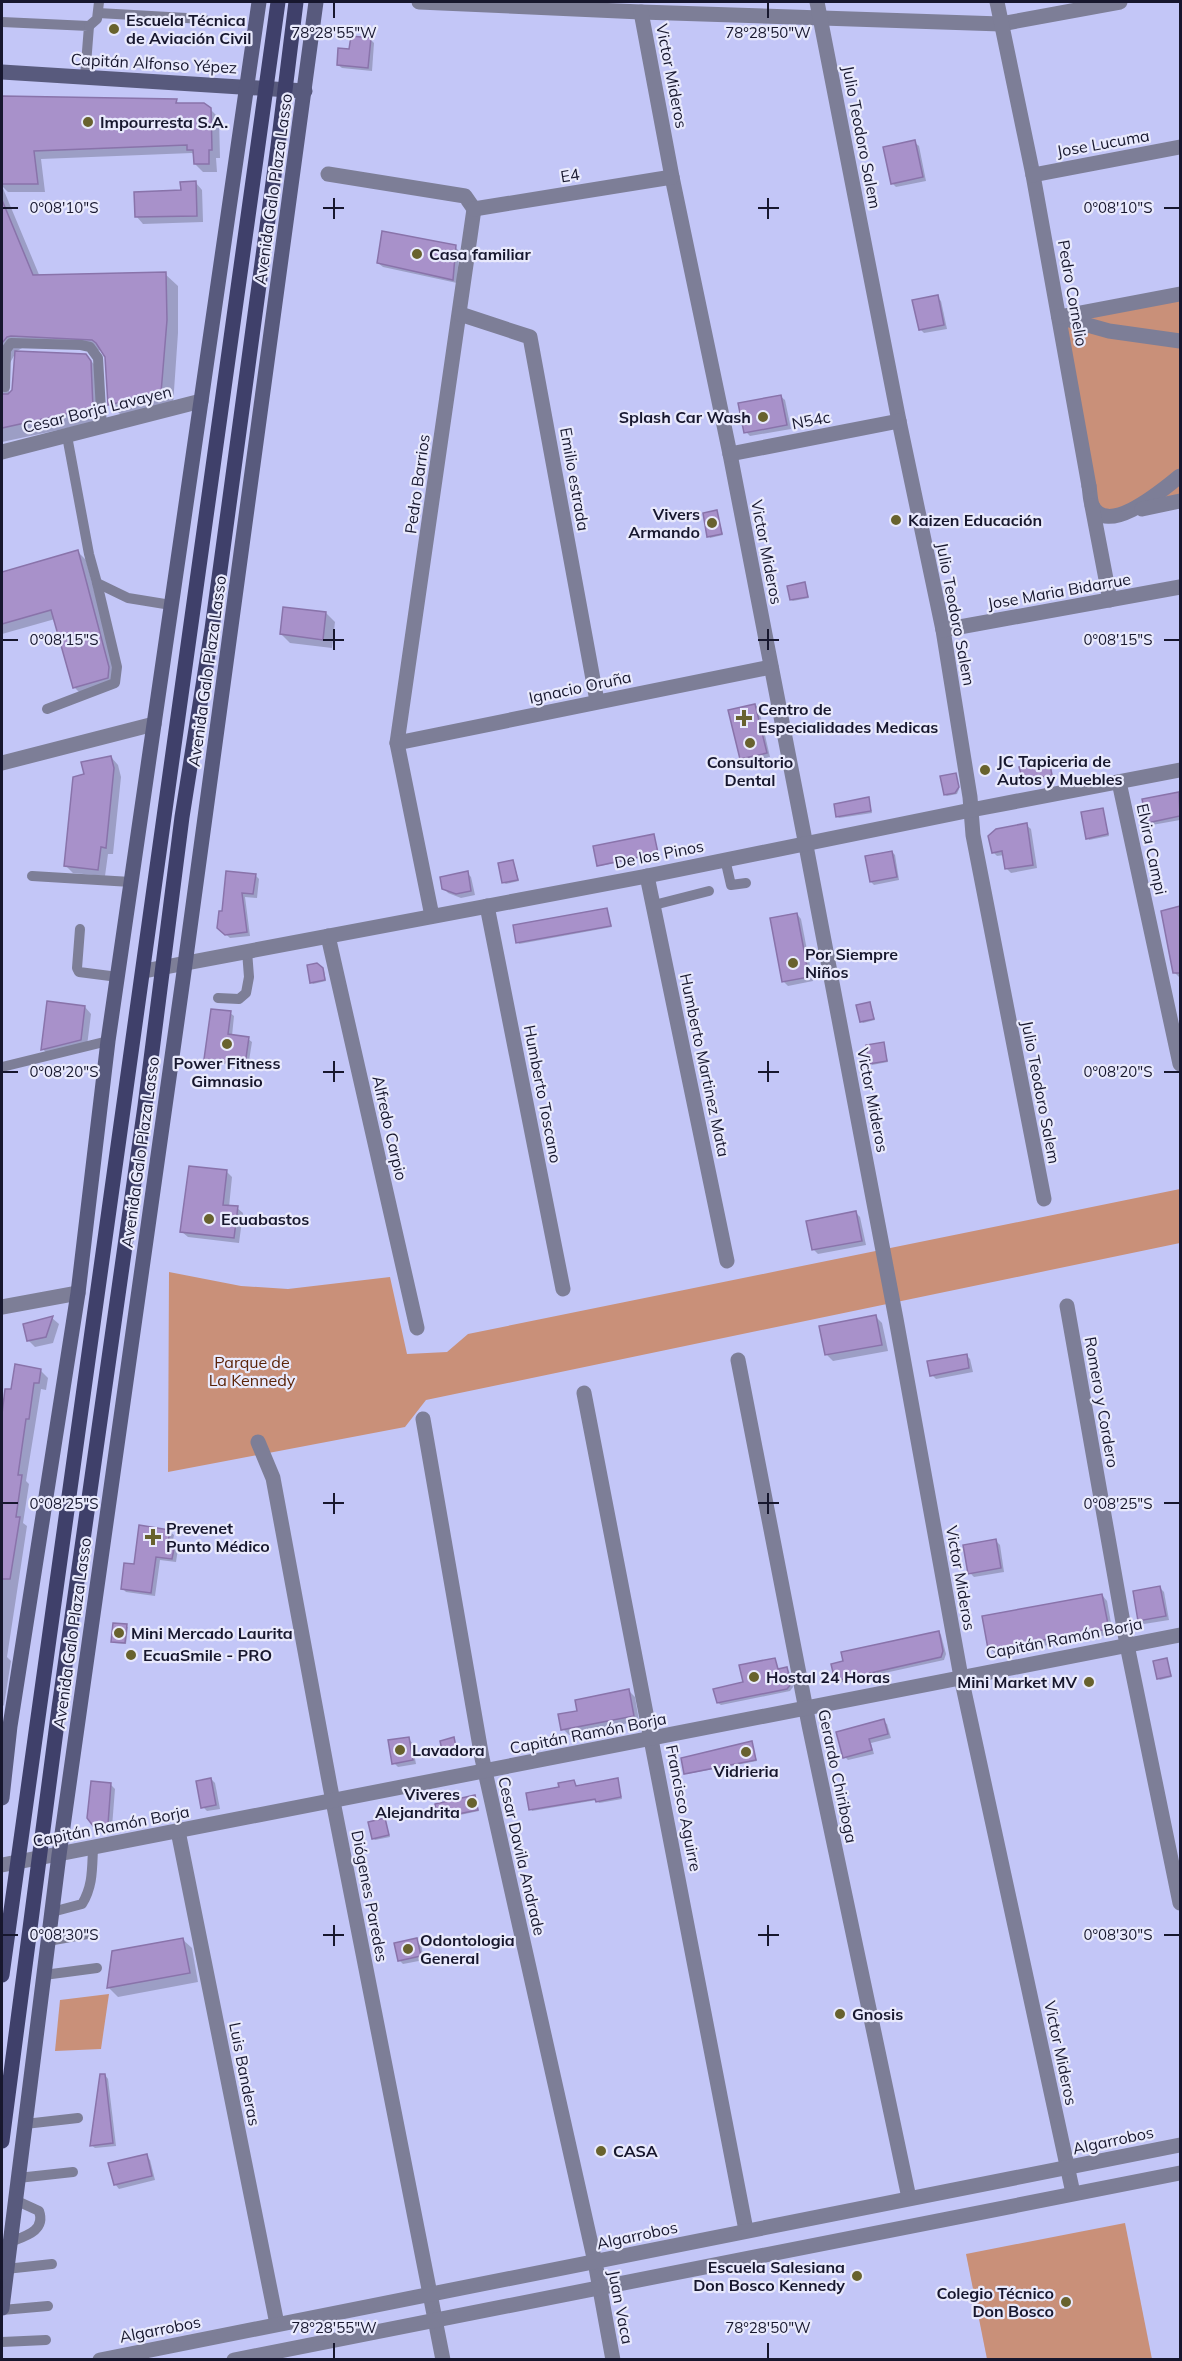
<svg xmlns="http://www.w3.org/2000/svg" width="1182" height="2361" viewBox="0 0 1182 2361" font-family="Mulish,sans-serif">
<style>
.green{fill:#c99079}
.shadow{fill:#0003;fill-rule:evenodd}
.building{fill:#a891ca;stroke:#8973aa;stroke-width:1.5}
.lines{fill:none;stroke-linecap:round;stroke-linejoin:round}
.service{stroke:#7d7e97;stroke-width:10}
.pedestrian{stroke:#7d7e97;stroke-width:15}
.minor{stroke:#7d7e97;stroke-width:15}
.tertiary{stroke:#7d7e97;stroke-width:15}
.secondary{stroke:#585a7d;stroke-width:15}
.primary{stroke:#3f406a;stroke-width:15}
.ticks{fill:none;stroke:#17172e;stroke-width:2}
.poi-dot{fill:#68622e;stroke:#e8e9fc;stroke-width:2}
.labels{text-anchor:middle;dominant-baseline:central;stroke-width:4.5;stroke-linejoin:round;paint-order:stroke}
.poi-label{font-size:16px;font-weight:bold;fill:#17172e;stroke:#e8e9fc;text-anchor:start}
.street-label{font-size:16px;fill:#17172e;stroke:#e8e9fc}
.park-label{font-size:16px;fill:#5a2207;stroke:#e8e9fc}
.ticks-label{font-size:15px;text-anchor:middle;fill:#17172e;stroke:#e8e9fc;stroke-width:4.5;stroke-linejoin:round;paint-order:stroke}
</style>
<rect width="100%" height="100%" fill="#c3c6f7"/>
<g class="green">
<path d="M1180 294V500L1116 513 1093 504 1059 317Z"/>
<path d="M1180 1189V1243L426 1400 405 1427 168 1472 169 1272 241 1286 288 1289 390 1277 407 1354 447 1352 468 1334Z"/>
<path d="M109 1994 101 2049 55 2051 60 2000Z"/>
<path d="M1125 2223 1152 2359H987L966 2254Z"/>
</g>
<g class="shadow">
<path d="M370 39 374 43 372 71 342 68 338 65Z"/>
<path d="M2 98 176 101 180 105 210 109 219 118 220 158H216L217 172H203L195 164V156L192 153 41 159 45 192H8L2 186 40 277 165 274 178 286V333L173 405 122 416 110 404 107 356 104 352 95 349 24 347 15 352 85 355 98 368 105 420 2 442ZM16 352 13 391 9 394 10 363Z"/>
<path d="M914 142 919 146 926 181 896 187 892 183Z"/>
<path d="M196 183 202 190 203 222 143 224 137 217Z"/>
<path d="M455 247 459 251 457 283 383 267 378 263Z"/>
<path d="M937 297 941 301 947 329 924 333 920 329Z"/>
<path d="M780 396 785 400 791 429 750 436 746 432Z"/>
<path d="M717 512 723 535 710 538 709 536Z"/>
<path d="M78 552 86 560 117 677 83 696 75 688 55 619 2 634V573Z"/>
<path d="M804 584 809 598 793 601 791 600Z"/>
<path d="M326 613 335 622 332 648 290 643 281 634Z"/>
<path d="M755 705 759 709 770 757 746 762 741 758Z"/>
<path d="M111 757 118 765 121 777 113 854H108L105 876 73 873 66 866 86 775Z"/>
<path d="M1048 761 1053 777 1026 782 1024 781Z"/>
<path d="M956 774 959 789 957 794 947 796 945 795Z"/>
<path d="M1180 793V820L1152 825 1149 822 1144 800Z"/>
<path d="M868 799 872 813 839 818 838 817Z"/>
<path d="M1102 810 1109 836 1089 840 1088 838Z"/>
<path d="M1026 825 1031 829 1037 868 1011 873 1007 869 1004 855 997 856 993 852Z"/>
<path d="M653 835 659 854 600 866 599 865Z"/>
<path d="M892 852 895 855 899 880 874 885 871 882Z"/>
<path d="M513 861 519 881 506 884 504 883Z"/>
<path d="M467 873 471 877 475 895 461 898 448 893 444 888Z"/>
<path d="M255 875 259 879 257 898 245 897 250 936 230 938 218 927 221 913Z"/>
<path d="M1180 908V978L1174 972 1163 912Z"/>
<path d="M607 910 612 927 519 944 518 942Z"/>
<path d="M797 914 801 919 813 981 788 986 784 982 772 919Z"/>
<path d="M316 964 324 971 326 981 313 984 311 982Z"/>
<path d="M870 1003 875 1020 863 1023 861 1021Z"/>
<path d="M85 1007 91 1014 87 1046 49 1056 43 1049Z"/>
<path d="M230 1013 234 1016 232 1036 248 1039 252 1042 248 1067 209 1062 206 1058Z"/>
<path d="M883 1043 888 1062 872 1065 871 1063Z"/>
<path d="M226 1171 232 1177 229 1207 237 1208 243 1213 239 1243 188 1237 182 1232Z"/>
<path d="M856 1213 860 1217 866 1245 818 1254 814 1250Z"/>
<path d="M876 1317 882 1323 888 1351 833 1361 827 1355 821 1327Z"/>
<path d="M52 1318 59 1324 53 1343 35 1347 29 1341 25 1325Z"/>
<path d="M966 1355 970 1359 973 1372 936 1379 932 1375Z"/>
<path d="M40 1370 48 1378 46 1390 41 1389 26 1481 29 1484 23 1523 27 1526 7 1657 11 1661 4 1705 2 1707V1425L6 1390 12 1391Z"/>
<path d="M169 1531 174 1535 172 1545 178 1549 176 1562 160 1560 155 1596 126 1592 122 1588 135 1566Z"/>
<path d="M995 1540 1000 1545 1004 1572 974 1577 970 1573Z"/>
<path d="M1159 1587 1164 1592 1169 1620 1144 1624 1139 1620Z"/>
<path d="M1102 1595 1107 1601 1113 1634 995 1654 990 1648Z"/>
<path d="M126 1626 128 1627 126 1644 114 1643 112 1641Z"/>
<path d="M939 1632 941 1635 946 1654 944 1660 839 1683 836 1680Z"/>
<path d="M775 1660 779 1670 786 1669 789 1671 793 1687 790 1691 721 1705 718 1703Z"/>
<path d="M1167 1660 1172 1677 1160 1680 1158 1678Z"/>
<path d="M629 1691 635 1697 639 1721 569 1735 563 1729 579 1712Z"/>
<path d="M883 1721 887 1724 891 1738 871 1743 874 1754 848 1760 845 1757Z"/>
<path d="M408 1738 412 1743 416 1764 398 1767 394 1763Z"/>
<path d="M454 1739 458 1753 446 1756 444 1754Z"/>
<path d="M751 1742 757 1761 687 1774 686 1773Z"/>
<path d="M211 1779 215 1783 220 1809 207 1811 203 1807Z"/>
<path d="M617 1780 622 1799 599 1803 597 1800 532 1811 531 1809 574 1782 576 1787Z"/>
<path d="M111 1785 115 1789 112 1827 99 1829 88 1818Z"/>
<path d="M474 1797 479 1811 441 1819 440 1818Z"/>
<path d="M384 1819 390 1837 375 1840 373 1838Z"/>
<path d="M182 1939 192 1948 198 1982 118 1997 109 1988 113 1952Z"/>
<path d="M417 1940 421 1944 424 1960 403 1964 399 1960Z"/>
<path d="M105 2075 108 2079 116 2146 95 2148 91 2145Z"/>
<path d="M146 2155 150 2160 155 2180 119 2189 115 2184Z"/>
</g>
<g class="building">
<path d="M351 36 371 38 368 68 337 65 338 48 349 49Z"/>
<path d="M2 96 177 99 176 103H204L211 108 212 150H209V164H194L193 150H187V145L34 151 38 184H2Z"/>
<path d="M915 140 923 177 891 184 883 147Z"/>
<path d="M196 181 197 216 135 217 134 192 181 190 180 182Z"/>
<path d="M2 200 33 275 166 272 167 320 161 393 108 405 105 357 96 343 92 340 11 336 7 337 2 343Z"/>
<path d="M382 231 456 245 453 280 377 263Z"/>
<path d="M938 295 944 325 919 330 912 300Z"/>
<path d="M15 351 86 354 91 361 93 408 2 428V394H8L12 390Z"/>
<path d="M781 395 787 425 744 433 738 403Z"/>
<path d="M717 510 722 534 707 537 703 513Z"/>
<path d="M78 550 109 667 108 678 73 688 51 610 2 624V572Z"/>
<path d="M805 582 808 597 790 600 787 586Z"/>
<path d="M283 607 326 612 323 640 280 634Z"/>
<path d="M755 704 767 753 740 759 728 710Z"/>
<path d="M111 756 114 768 106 848 101 847 98 870 64 866 73 777 84 774 81 762Z"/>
<path d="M1049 759 1052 775 1023 781 1019 767Z"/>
<path d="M956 773 959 787 955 793 944 795 940 776Z"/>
<path d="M1179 792 1180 816 1147 823 1142 799Z"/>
<path d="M869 797 871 811 836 817 834 804Z"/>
<path d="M1103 808 1108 834 1086 839 1081 812Z"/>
<path d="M1027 823 1033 865 1005 869 1002 851 992 853 988 836 996 829Z"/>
<path d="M654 834 658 853 597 866 593 846Z"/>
<path d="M892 851 897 877 870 882 865 856Z"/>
<path d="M513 860 518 880 502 883 498 863Z"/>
<path d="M226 871 256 874 253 894 242 893 247 932 225 935 217 928 219 911H222Z"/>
<path d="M468 871 471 891 456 894 442 889 440 877Z"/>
<path d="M1180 906V973H1173L1161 911Z"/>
<path d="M607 908 611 926 516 943 513 925Z"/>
<path d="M797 913 809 977 782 982 770 918Z"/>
<path d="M317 963 323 968 325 980 310 983 307 965Z"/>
<path d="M47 1001 85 1006 81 1040 41 1050Z"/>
<path d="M870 1002 874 1019 860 1022 856 1005Z"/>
<path d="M211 1009 231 1011 228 1034 249 1037 245 1065 204 1059Z"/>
<path d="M884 1042 887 1061 869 1064 866 1045Z"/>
<path d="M189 1166 227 1170 223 1205 238 1206 234 1238 180 1232Z"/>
<path d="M856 1211 862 1241 812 1250 806 1221Z"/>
<path d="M876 1315 882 1345 825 1355 819 1326Z"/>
<path d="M53 1316 46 1337 27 1341 23 1324Z"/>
<path d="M967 1354 969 1368 930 1376 927 1361Z"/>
<path d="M15 1364 41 1369 39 1383H34L29 1419H26L18 1475H22L16 1517H20L10 1579H2V1414L5 1389H11Z"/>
<path d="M139 1525 170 1530 168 1543 175 1544 172 1559 156 1557 151 1593 121 1589 124 1563 134 1564Z"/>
<path d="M996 1539 1001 1568 968 1574 963 1545Z"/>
<path d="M1160 1586 1166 1616 1138 1621 1133 1591Z"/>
<path d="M1102 1594 1109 1629 988 1649 982 1616Z"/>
<path d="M113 1623 127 1624 125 1643 111 1642Z"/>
<path d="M939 1631 943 1651 941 1657 835 1681 831 1664 843 1661 841 1652Z"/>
<path d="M775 1658 778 1669 787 1667 791 1684 787 1689 717 1703 713 1689 743 1682 739 1665Z"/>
<path d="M1167 1658 1171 1676 1157 1679 1153 1661Z"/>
<path d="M629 1689 634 1716 561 1730 558 1714 577 1711 575 1700Z"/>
<path d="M884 1719 888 1734 869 1739 872 1750 843 1758 836 1732Z"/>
<path d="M409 1737 413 1760 392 1764 388 1740Z"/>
<path d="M454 1737 457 1752 443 1755 440 1741Z"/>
<path d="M752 1741 756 1760 684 1774 681 1758Z"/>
<path d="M211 1778 216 1805 201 1808 196 1781Z"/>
<path d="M618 1778 621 1797 596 1802 595 1799 529 1810 526 1793 559 1787 558 1783 574 1780 576 1786Z"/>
<path d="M91 1781 111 1783 108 1824 93 1826 87 1818Z"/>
<path d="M475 1795 478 1810 438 1818 435 1804Z"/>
<path d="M385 1818 389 1835 372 1839 368 1822Z"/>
<path d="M183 1938 190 1973 107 1988 112 1951Z"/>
<path d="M417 1938 421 1956 398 1961 394 1943Z"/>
<path d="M100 2074H105L113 2143 90 2146Z"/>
<path d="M147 2154 152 2176 114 2185 108 2163Z"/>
</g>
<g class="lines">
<g class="service">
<path d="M98 13 204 19"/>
<path d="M2 22 89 26 85 77"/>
<path d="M89 26 97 19 99 2"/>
<path d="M5 387 6 350 11 343 81 345 90 347 98 358 102 427"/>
<path d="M67 436 89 554 97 583 128 598 171 605"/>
<path d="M47 709 115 683 117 667 97 583"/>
<path d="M725 859 731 885 746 883"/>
<path d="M32 876 131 882"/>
<path d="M654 905 709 891"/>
<path d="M80 929 77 968 79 972 118 977"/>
<path d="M218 998 239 999 246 993 249 977 247 951"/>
<path d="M2 1067 108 1041"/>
<path d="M52 1912 82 1904C93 1886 92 1869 93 1848"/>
<path d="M48 1941 93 1933"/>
<path d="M44 1975 97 1968"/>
<path d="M25 2124 78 2118"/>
<path d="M18 2178 73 2172"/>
<path d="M10 2242C25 2236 46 2231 39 2211L15 2200"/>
<path d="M6 2269 52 2264"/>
<path d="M2 2310 48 2306"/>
<path d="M2 2342 46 2340"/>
</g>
<g class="pedestrian">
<path d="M1059 317 1109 331 1180 341"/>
<path d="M1089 486C1090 492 1090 499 1092 505 1107 539 1166 487 1180 476"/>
<path d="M1092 506 1110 600"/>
<path d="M1142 509 1180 501"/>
</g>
<g class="minor">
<path d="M419 2 641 12 1001 24 1120 2"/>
<path d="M817 2 899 421 943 630 970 797 973 835 1044 1199"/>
<path d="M997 2 1033 175 1089 486"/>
<path d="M641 12 672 177 730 454 803 830 896 1319 961 1677 1073 2193"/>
<path d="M328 174 465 196 474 209 397 743 432 916"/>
<path d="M1033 175 1180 147"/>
<path d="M474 209 672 177"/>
<path d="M460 314 530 337 597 701"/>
<path d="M1059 317 1180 294"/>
<path d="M2 452 201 401"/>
<path d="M730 454 899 421"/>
<path d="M943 630 1180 587"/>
<path d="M397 743 771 667"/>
<path d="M2 763 154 724"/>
<path d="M1119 782 1180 1064"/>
<path d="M647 876 727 1261"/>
<path d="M487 906 563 1289"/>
<path d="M328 936 417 1328"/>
<path d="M1067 1306 1127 1645 1180 1903"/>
<path d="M738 1360 809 1725 909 2198"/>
<path d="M584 1393 746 2230"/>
<path d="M423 1419 482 1758 595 2262 613 2360"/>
<path d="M258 1442 273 1478 330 1786 443 2360"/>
<path d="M178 1831 277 2324"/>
<path d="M100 2360 1180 2145"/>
<path d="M234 2360 1180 2173"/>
</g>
<g class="tertiary">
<path d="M144 971 647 876 971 810 1180 770"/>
<path d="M2 1307 78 1293"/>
<path d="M2 1865 1180 1635"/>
</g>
<g class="secondary">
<path d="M2 72 305 91"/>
<path d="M2 1798 10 1726 78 1293 108 1041 259 2"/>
<path d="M2 2308 59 1855 183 979 316 2"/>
</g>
<g class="primary">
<path d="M2 1975 278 2"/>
<path d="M2 2141 59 1708 145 1106 182 817 212 629 278 146 296 2"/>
</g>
</g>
<path class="ticks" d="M334 3V18M768 3V18M334 198V219M768 198V219M3 208H18M323 208H344M758 208H779M1164 208H1179M334 629V650M768 629V650M3 640H18M323 640H344M758 640H779M1164 640H1179M334 1061V1082M768 1061V1082M3 1072H18M323 1072H344M758 1072H779M1164 1072H1179M334 1493V1514M768 1493V1514M3 1503H18M323 1503H344M758 1503H779M1164 1503H1179M334 1925V1946M768 1925V1946M3 1935H18M323 1935H344M758 1935H779M1164 1935H1179M334 2343V2358M768 2343V2358"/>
<g class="poi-dot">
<circle cx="114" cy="29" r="6"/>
<circle cx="88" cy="122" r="6"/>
<circle cx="417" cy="254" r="6"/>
<circle cx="763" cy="417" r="6"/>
<circle cx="896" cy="520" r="6"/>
<circle cx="712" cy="523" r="6"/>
<path d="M741 709h6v6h6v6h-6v6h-6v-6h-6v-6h6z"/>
<circle cx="750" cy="743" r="6"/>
<circle cx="985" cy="770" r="6"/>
<circle cx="793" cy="963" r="6"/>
<circle cx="227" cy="1044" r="6"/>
<circle cx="209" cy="1219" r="6"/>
<path d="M150 1528h6v6h6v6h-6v6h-6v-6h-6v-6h6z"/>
<circle cx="119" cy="1633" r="6"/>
<circle cx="131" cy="1655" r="6"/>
<circle cx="754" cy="1677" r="6"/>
<circle cx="1089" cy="1682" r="6"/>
<circle cx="400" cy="1750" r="6"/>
<circle cx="746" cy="1752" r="6"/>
<circle cx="472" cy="1803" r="6"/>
<circle cx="408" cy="1949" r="6"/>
<circle cx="840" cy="2014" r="6"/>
<circle cx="601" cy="2151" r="6"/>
<circle cx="857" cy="2276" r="6"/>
<circle cx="1066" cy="2302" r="6"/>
</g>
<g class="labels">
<g class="poi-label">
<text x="126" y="20">Escuela Técnica<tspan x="126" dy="18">de Aviación Civil</tspan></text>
<text x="100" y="122">Impourresta S.A.</text>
<text x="429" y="254">Casa familiar</text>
<text x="751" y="417" text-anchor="end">Splash Car Wash</text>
<text x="700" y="514" text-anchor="end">Vivers<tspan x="700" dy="18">Armando</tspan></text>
<text x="908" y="520">Kaizen Educación</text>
<text x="758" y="709">Centro de<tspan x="758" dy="18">Especialidades Medicas</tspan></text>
<text x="997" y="761">JC Tapiceria de<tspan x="997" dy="18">Autos y Muebles</tspan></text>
<text x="750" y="762" text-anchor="middle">Consultorio<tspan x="750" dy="18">Dental</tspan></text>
<text x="805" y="954">Por Siempre<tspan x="805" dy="18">Niños</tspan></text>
<text x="227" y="1063" text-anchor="middle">Power Fitness<tspan x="227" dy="18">Gimnasio</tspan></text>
<text x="221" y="1219">Ecuabastos</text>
<text x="166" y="1528">Prevenet<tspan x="166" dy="18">Punto Médico</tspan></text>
<text x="131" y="1633">Mini Mercado Laurita</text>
<text x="143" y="1655">EcuaSmile - PRO</text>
<text x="766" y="1677">Hostal 24 Horas</text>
<text x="1077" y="1682" text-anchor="end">Mini Market MV</text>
<text x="412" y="1750">Lavadora</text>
<text x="746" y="1771" text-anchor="middle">Vidrieria</text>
<text x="460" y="1794" text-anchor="end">Viveres<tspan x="460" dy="18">Alejandrita</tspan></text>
<text x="420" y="1940">Odontologia<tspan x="420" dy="18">General</tspan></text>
<text x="852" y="2014">Gnosis</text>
<text x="613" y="2151">CASA</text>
<text x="845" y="2267" text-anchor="end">Escuela Salesiana<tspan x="845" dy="18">Don Bosco Kennedy</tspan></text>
<text x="1054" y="2293" text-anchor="end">Colegio Técnico<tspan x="1054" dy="18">Don Bosco</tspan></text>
</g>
<g class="street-label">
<text transform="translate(154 63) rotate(3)">Capitán Alfonso Yépez</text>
<text transform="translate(672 76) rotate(79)">Victor Mideros</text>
<text transform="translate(862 137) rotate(79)">Julio Teodoro Salem</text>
<text transform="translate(1103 143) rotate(-10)">Jose Lucuma</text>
<text transform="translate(570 175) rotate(-9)">E4</text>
<text transform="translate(273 189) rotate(-82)">Avenida Galo Plaza Lasso</text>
<text transform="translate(1073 293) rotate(80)">Pedro Cornelio</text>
<text transform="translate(97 409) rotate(-14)">Cesar Borja Lavayen</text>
<text transform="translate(811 420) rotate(-11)">N54c</text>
<text transform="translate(575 479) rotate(80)">Emilio estrada</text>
<text transform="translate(417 484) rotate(-82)">Pedro Barrios</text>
<text transform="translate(767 552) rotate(79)">Victor Mideros</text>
<text transform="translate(1059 591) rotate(-10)">Jose Maria Bidarrue</text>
<text transform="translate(956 614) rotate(79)">Julio Teodoro Salem</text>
<text transform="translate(207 671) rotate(-82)">Avenida Galo Plaza Lasso</text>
<text transform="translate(580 687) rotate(-12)">Ignacio Oruña</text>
<text transform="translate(1152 849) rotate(78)">Elvira Campi</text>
<text transform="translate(659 854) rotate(-11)">De los Pinos</text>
<text transform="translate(705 1065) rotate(78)">Humberto Martinez Mata</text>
<text transform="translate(1041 1092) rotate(79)">Julio Teodoro Salem</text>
<text transform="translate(543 1094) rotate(79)">Humberto Toscano</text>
<text transform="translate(873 1100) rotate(79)">Victor Mideros</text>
<text transform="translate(390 1128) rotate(77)">Alfredo Carpio</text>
<text transform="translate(140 1152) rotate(-82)">Avenida Galo Plaza Lasso</text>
<text transform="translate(1102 1402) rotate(80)">Romero y Cordero</text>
<text transform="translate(961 1578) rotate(80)">Victor Mideros</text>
<text transform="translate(72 1633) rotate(-82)">Avenida Galo Plaza Lasso</text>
<text transform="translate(1064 1638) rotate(-11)">Capitán Ramón Borja</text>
<text transform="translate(588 1733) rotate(-11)">Capitán Ramón Borja</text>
<text transform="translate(838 1776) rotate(78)">Gerardo Chiriboga</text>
<text transform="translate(684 1808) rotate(79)">Francisco Aguirre</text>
<text transform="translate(111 1826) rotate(-11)">Capitán Ramón Borja</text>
<text transform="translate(522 1856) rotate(77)">Cesar Davila Andrade</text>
<text transform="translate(370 1896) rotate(79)">Diógenes Paredes</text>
<text transform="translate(1061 2053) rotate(78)">Victor Mideros</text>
<text transform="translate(245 2074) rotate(79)">Luis Banderas</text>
<text transform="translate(1113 2140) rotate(-12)">Algarrobos</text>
<text transform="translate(637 2235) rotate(-12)">Algarrobos</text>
<text transform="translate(621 2307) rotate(79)">Juan Vaca</text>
<text transform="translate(160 2329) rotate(-11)">Algarrobos</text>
</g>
<g class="park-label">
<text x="252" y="1362">Parque de<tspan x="252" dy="18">La Kennedy</tspan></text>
</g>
</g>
<g class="ticks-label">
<text x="334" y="38">78°28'55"W</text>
<text x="768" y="38">78°28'50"W</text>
<text x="64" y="213">0°08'10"S</text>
<text x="1118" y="213">0°08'10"S</text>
<text x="64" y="645">0°08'15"S</text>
<text x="1118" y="645">0°08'15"S</text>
<text x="64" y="1077">0°08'20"S</text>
<text x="1118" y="1077">0°08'20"S</text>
<text x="64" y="1509">0°08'25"S</text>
<text x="1118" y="1509">0°08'25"S</text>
<text x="64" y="1940">0°08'30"S</text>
<text x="1118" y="1940">0°08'30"S</text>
<text x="334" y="2333">78°28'55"W</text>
<text x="768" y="2333">78°28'50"W</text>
</g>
<rect width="1182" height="2361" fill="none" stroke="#17172e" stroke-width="6"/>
</svg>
